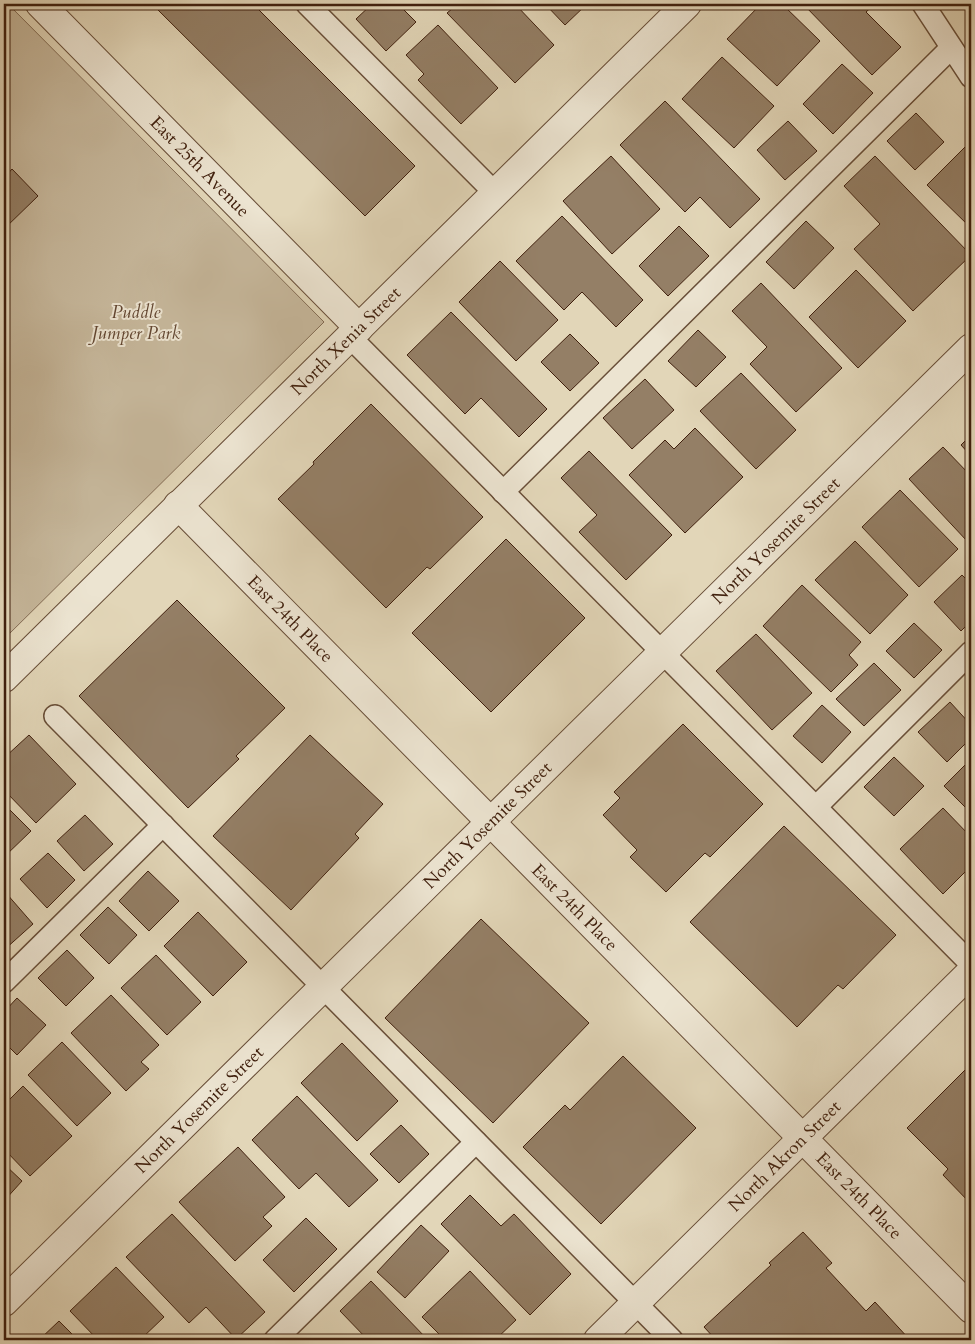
<svg xmlns="http://www.w3.org/2000/svg" width="975" height="1344" viewBox="0 0 975 1344" font-family="Cardo,serif">
<style>
.green{fill:#c6b79b;stroke:#836c54}
.building{fill:#947f66;stroke:#40200e}
.lines{fill:none;stroke-linecap:round;stroke-linejoin:round}
.service-casing{stroke:#684e38;stroke-width:24}
.minor-casing{stroke:#684e38;stroke-width:30}
.service{stroke:#ece4d1;stroke-width:21}
.minor{stroke:#ece4d1;stroke-width:28}
.labels{text-anchor:middle;dominant-baseline:central;stroke-width:4;stroke-linejoin:round;paint-order:stroke}
.street-label{font-size:18px;fill:#40200e;stroke:#ece4d1}
.park-label{font-size:18px;font-style:italic;fill:#624631;stroke:#ece4d1}
</style>
<rect width="100%" height="100%" fill="#e2d6b8"/>
<filter id="stains"><feTurbulence type="fractalNoise" baseFrequency=".004" numOctaves="4"/><feColorMatrix values="0 0 0 0 .2 0 0 0 0 .09 0 0 0 0 .02 0 0 0 .5 -.17"/></filter>
<radialGradient id="worn" r=".72"><stop offset=".6" stop-color="#630" stop-opacity="0"/><stop offset="1" stop-color="#630" stop-opacity=".3"/></radialGradient>
<path class="green" d="M4 4H8L324 322 4 639Z"/>
<g class="building">
<path d="M152 4H253L415 166 365 216Z"/>
<path d="M372 4H398L416 22 386 51 356 19Z"/>
<path d="M458 4H515L554 45 515 83 447 13Z"/>
<path d="M545 4H587L565 25Z"/>
<path d="M761 4H782L820 41 777 86 727 39Z"/>
<path d="M803 4H875L866 12 901 47 872 75Z"/>
<path d="M438 25 498 88 461 124 418 80 424 74 406 55Z"/>
<path d="M722 57 774 106 734 148 682 99Z"/>
<path d="M842 64 873 93 833 134 803 104Z"/>
<path d="M665 101 760 199 730 228 700 197 685 212 620 145Z"/>
<path d="M916 113 944 142 915 170 887 141Z"/>
<path d="M788 121 817 151 785 180 757 150Z"/>
<path d="M969 143 971 145V228L927 185Z"/>
<path d="M611 156 660 209 612 254 563 201Z"/>
<path d="M875 156 971 255 913 311 854 249 880 224 844 186Z"/>
<path d="M12 169 38 196 4 229V178Z"/>
<path d="M562 216 643 300 616 327 582 292 564 310 516 261Z"/>
<path d="M806 221 834 248 794 289 766 262Z"/>
<path d="M679 226 709 256 668 296 639 266Z"/>
<path d="M500 261 558 320 516 361 459 302Z"/>
<path d="M856 270 906 321 858 368 809 317Z"/>
<path d="M761 283 842 368 796 412 750 364 767 347 732 311Z"/>
<path d="M451 312 547 409 519 437 481 398 465 414 407 355Z"/>
<path d="M698 330 726 357 696 387 668 361Z"/>
<path d="M570 334 599 363 570 391 541 362Z"/>
<path d="M741 373 796 430 756 469 700 411Z"/>
<path d="M645 379 674 410 632 449 603 418Z"/>
<path d="M371 404 483 517 430 569 427 567 386 608 278 499 314 464 313 462Z"/>
<path d="M695 428 743 477 685 533 629 475 665 440 674 449Z"/>
<path d="M971 435V456L961 445Z"/>
<path d="M943 447 971 476V538L967 541 909 479Z"/>
<path d="M589 451 672 535 626 580 579 532 597 515 561 478Z"/>
<path d="M900 490 958 549 919 587 862 527Z"/>
<path d="M506 539 585 618 491 712 412 633Z"/>
<path d="M855 541 908 595 870 634 815 580Z"/>
<path d="M962 575 971 584V621L961 631 934 602Z"/>
<path d="M802 585 861 642 849 655 858 665 831 692 763 626Z"/>
<path d="M177 600 285 708 236 756 239 759 188 808 79 696Z"/>
<path d="M914 623 942 650 914 678 886 651Z"/>
<path d="M756 634 812 693 772 730 716 671Z"/>
<path d="M874 663 901 690 864 726 836 699Z"/>
<path d="M950 702 971 725V738L947 762 918 732Z"/>
<path d="M822 705 851 732 822 763 793 736Z"/>
<path d="M683 724 763 804 710 857 705 853 666 892 630 857 637 850 603 815 620 798 614 792Z"/>
<path d="M29 735 76 784 36 823 4 790V758Z"/>
<path d="M310 735 383 804 355 834 359 838 291 910 213 836Z"/>
<path d="M894 757 924 786 894 816 864 787Z"/>
<path d="M971 759V813L944 786Z"/>
<path d="M4 804 31 831 4 857Z"/>
<path d="M943 808 971 837V866L943 894 900 849Z"/>
<path d="M85 815 113 844 84 871 57 841Z"/>
<path d="M784 826 896 935 843 989 838 985 797 1027 690 922Z"/>
<path d="M48 853 75 880 47 908 20 879Z"/>
<path d="M148 871 179 901 149 931 119 901Z"/>
<path d="M6 893 33 924 4 950V895Z"/>
<path d="M108 907 137 935 109 964 80 935Z"/>
<path d="M198 912 247 962 213 996 164 946Z"/>
<path d="M481 919 589 1023 493 1123 385 1018Z"/>
<path d="M67 950 94 978 66 1006 38 978Z"/>
<path d="M156 955 201 1002 167 1035 121 988Z"/>
<path d="M111 995 159 1045 141 1062 149 1069 126 1091 71 1033Z"/>
<path d="M17 998 46 1025 17 1055 4 1042V1012Z"/>
<path d="M62 1042 111 1093 77 1126 28 1075Z"/>
<path d="M342 1043 398 1101 357 1141 301 1083Z"/>
<path d="M623 1056 696 1128 601 1224 523 1147 565 1105 570 1110Z"/>
<path d="M971 1064V1204L943 1175 948 1169 907 1128Z"/>
<path d="M23 1086 72 1136 30 1176 4 1149V1105Z"/>
<path d="M297 1096 378 1180 349 1207 316 1173 299 1189 252 1140Z"/>
<path d="M401 1125 429 1154 399 1183 370 1154Z"/>
<path d="M238 1147 285 1197 263 1217 272 1226 235 1261 179 1202Z"/>
<path d="M4 1164 22 1181 4 1201Z"/>
<path d="M470 1195 501 1226 514 1214 571 1274 530 1315 441 1224Z"/>
<path d="M172 1214 265 1312 236 1339 206 1307 189 1323 126 1257Z"/>
<path d="M306 1218 337 1249 294 1292 263 1260Z"/>
<path d="M421 1225 449 1251 405 1298 377 1272Z"/>
<path d="M803 1232 832 1263 826 1268 866 1311 875 1302 910 1340H716L704 1327 771 1265 769 1263Z"/>
<path d="M116 1267 164 1317 140 1340H98L70 1311Z"/>
<path d="M470 1271 516 1320 495 1340H445L422 1317Z"/>
<path d="M371 1281 428 1340H368L340 1311Z"/>
<path d="M59 1321 78 1340H39Z"/>
</g>
<g class="lines">
<defs>
<g id="service">
<path d="M307 4 495 193"/>
<path d="M923 4 971 77"/>
<path d="M350 337 971 964"/>
<path d="M503 492 951 48"/>
<path d="M55 716 672 1340"/>
<path d="M816 807 971 652"/>
<path d="M4 982 163 825"/>
<path d="M275 1340 476 1142"/>
</g>
<g id="minor">
<path id="s1" d="M40 4 359 328"/>
<path id="s2" d="M178 505 971 1309"/>
<path id="s3" d="M4 678 687 4"/>
<path id="s4" d="M4 1302 971 348"/>
<path id="s5" d="M598 1340 971 972"/>
</g>
</defs>
<use href="#service" class="service-casing"/>
<use href="#minor" class="minor-casing"/>
<use href="#service" class="service"/>
<use href="#minor" class="minor"/>
</g>
<g class="labels">
<g class="street-label">
<text stroke="none"><textPath href="#s1" startOffset="228">East 25th Avenue</textPath></text>
<text stroke="none"><textPath href="#s3" startOffset="480">North Xenia Street</textPath></text>
<text stroke="none"><textPath href="#s4" startOffset="1084">North Yosemite Street</textPath></text>
<text stroke="none"><textPath href="#s2" startOffset="160">East 24th Place</textPath></text>
<text stroke="none"><textPath href="#s4" startOffset="679">North Yosemite Street</textPath></text>
<text stroke="none"><textPath href="#s2" startOffset="565">East 24th Place</textPath></text>
<text stroke="none"><textPath href="#s4" startOffset="274">North Yosemite Street</textPath></text>
<text stroke="none"><textPath href="#s5" startOffset="262">North Akron Street</textPath></text>
<text stroke="none"><textPath href="#s2" startOffset="970">East 24th Place</textPath></text>
</g>
<g class="park-label">
<text x="136" y="312">Puddle<tspan x="136" dy="21">Jumper Park</tspan></text>
</g>
</g>
<rect width="975" height="1344" fill="none" stroke="#e2d6b8" stroke-width="20"/>
<rect x="5" y="5" width="965" height="1334" fill="none" stroke="#40200e" stroke-width="2.5"/>
<rect x="10" y="10" width="955" height="1324" fill="none" stroke="#40200e"/>
<rect width="100%" height="100%" filter="url(#stains)"/>
<rect width="100%" height="100%" fill="url(#worn)"/>
</svg>
